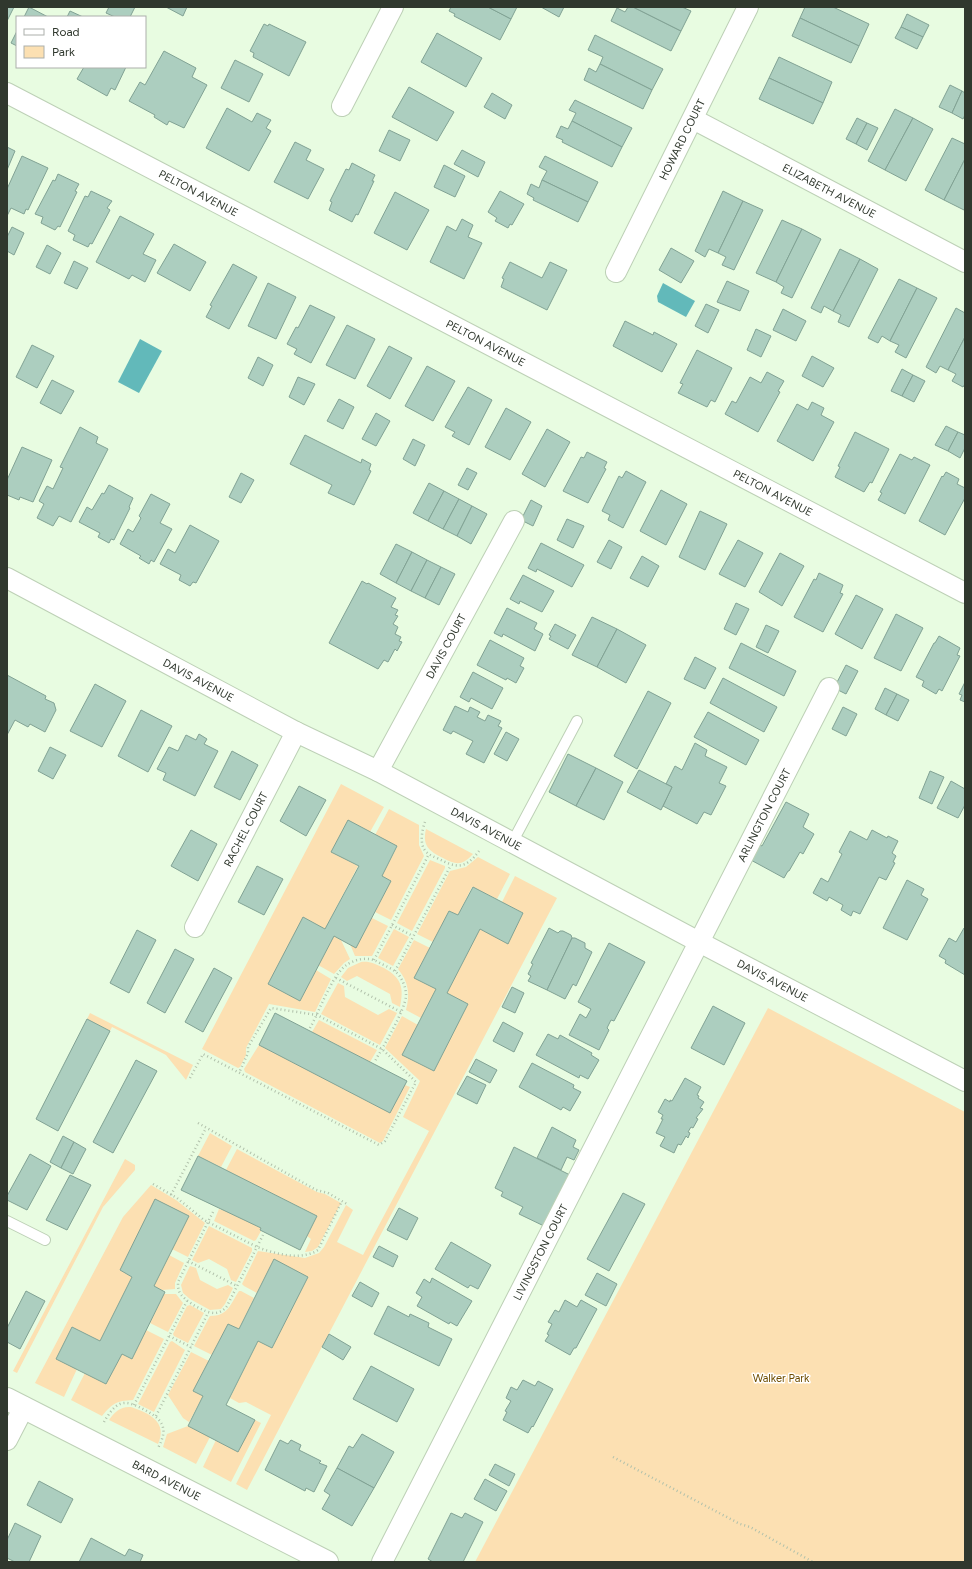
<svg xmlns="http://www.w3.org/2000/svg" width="972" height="1569" viewBox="0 0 972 1569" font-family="Figtree,sans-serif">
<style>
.green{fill:#fce0b2}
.water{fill:#62b9ba}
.building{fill:#accebf;stroke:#81a294}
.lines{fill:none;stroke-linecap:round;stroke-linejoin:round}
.lane-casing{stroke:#bdd0b6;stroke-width:12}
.street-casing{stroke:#bdd0b6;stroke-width:22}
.secondary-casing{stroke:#bdd0b6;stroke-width:24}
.path{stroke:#b1c1ab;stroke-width:2.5;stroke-dasharray:1 3;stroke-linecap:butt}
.lane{stroke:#fff;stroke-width:10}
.street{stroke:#fff;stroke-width:20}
.secondary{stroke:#fff;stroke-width:22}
.labels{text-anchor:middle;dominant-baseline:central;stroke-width:3;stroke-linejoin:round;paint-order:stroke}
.street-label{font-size:11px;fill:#30382e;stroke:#fff}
.park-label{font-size:11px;fill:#6e4d01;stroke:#fff}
</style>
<rect width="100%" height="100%" fill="#e8fce1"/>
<g class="green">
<path d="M341 784 384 807 370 832 348 821 332 851 358 866 325 929 304 918 268 984 300 1001 316 970 331 979 315 1012 269 1004 246 1048V1055L240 1067 238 1068 202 1049Z"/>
<path d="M389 809 419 825V845L424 856 391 920 375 912 391 881 382 876 397 847 375 835Z"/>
<path d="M426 829 473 854C462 866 456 865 443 858 429 851 422 846 426 829Z"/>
<path d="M478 857 510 874 497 899 472 887 458 915 449 911 433 942 417 934 450 871 466 867Z"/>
<path d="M430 860 445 866V868L412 931 397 923Z"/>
<path d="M515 876 557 898 247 1490 236 1484 271 1415 246 1402 239 1403 230 1398 258 1341 272 1348 308 1277 274 1260 257 1293 244 1286 242 1284 258 1251 305 1258 319 1253 324 1247 346 1205 353 1210 337 1242 363 1255 429 1131 403 1117 420 1081 385 1048 402 1016 418 1025 403 1055 434 1071 468 1004 447 993 480 929 508 943 523 913 502 902Z"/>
<path d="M372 918 388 926 372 956H355L350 944 356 948Z"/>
<path d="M394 929 409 937 393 966 378 958Z"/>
<path d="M334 936 341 940 350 959 344 963 334 974 318 965Z"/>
<path d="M414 940 430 948 414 978 436 989 421 1018 406 1010C410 995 409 982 398 969Z"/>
<path d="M361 962C370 961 375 964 384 968 402 978 404 988 400 1007L392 1003 390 994 357 976 347 981 341 977 348 968Z"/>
<path d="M338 983 344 986 345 997 378 1015 389 1009 397 1013 380 1045 321 1014Z"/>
<path d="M768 1008 965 1112V1562H475Z"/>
<path d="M90 1013 193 1065 186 1080 166 1055 112 1027 110 1031 87 1019Z"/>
<path d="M319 1020 377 1050 370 1062 312 1032Z"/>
<path d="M259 1045 390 1113 405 1085 410 1087 383 1141 380 1143 245 1072 244 1069Z"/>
<path d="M210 1133 232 1146 221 1167 198 1156Z"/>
<path d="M237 1149 317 1192 325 1194 341 1203 318 1247 312 1251 305 1252 311 1239 307 1236 317 1216 226 1170Z"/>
<path d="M125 1159 135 1165V1170L103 1207 17 1373 13 1371Z"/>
<path d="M151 1185 176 1200 205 1223 188 1257 172 1249 155 1200 120 1270 132 1277 100 1341 72 1327 56 1359 77 1369 64 1397 35 1383 123 1217Z"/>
<path d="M219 1209 221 1210 222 1209 261 1228 260 1230 261 1231 256 1240 254 1241 214 1221Z"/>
<path d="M209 1226 252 1248V1251L236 1282 231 1280 227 1269 209 1259 198 1263 192 1260Z"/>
<path d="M169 1255 184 1263 175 1283V1289L162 1290 154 1286Z"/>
<path d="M190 1266 196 1268 200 1280 217 1289 228 1285 233 1288 225 1304 221 1309 210 1310 190 1299 183 1293 181 1285Z"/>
<path d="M239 1291H241L254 1298 239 1329 228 1324 212 1355 194 1346 210 1316C228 1316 230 1305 239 1291Z"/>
<path d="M164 1294H176L183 1303 168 1332 150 1323Z"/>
<path d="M190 1305 204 1313 188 1343 174 1336 173 1334 187 1306Z"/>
<path d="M146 1330 164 1339 133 1400C116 1401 113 1403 102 1416L71 1400 85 1373 106 1384 122 1354 132 1359Z"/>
<path d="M172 1341 185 1350 154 1412 138 1404 170 1342Z"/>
<path d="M191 1352 209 1361 193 1391 203 1396 189 1422 183 1418 168 1395Z"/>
<path d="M131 1407C149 1413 168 1422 158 1444L109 1420C114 1412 121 1406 131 1407Z"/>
<path d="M255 1420 261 1423 231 1482 203 1467 216 1440 238 1451Z"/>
<path d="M188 1426 210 1437 196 1464 163 1447 167 1434Z"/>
</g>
<g class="water">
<path d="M663 283 695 301 686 317 658 302 657 296Z"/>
<path d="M140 339 162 351 139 393 118 382Z"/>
</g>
<g class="building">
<path d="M7 7H14L7 21Z"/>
<path d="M29 7 48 17H24Z"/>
<path d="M109 7H135L130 17H115L106 13Z"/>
<path d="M166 7H187L183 16Z"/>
<path d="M451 7H488L511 19 500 40 454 16 455 14 449 11Z"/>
<path d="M488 7H517L511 19Z"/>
<path d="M541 7H564L559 17Z"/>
<path d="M628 7H633L681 31 671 51 611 21 617 8 625 12Z"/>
<path d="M633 7H682L691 11 681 31Z"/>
<path d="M805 7H833L869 24 859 46 800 18Z"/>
<path d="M70 11 83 17H67Z"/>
<path d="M907 14 929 25 923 37 901 27Z"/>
<path d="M800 18 859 46 851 63 792 36Z"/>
<path d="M264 24 268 26 269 24 306 42 289 76 253 57 254 53 250 51Z"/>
<path d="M901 27 923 37 917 49 895 38Z"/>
<path d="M17 31V46L11 43Z"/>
<path d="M437 33 482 58 466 87 421 62Z"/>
<path d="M595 35 663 69 652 90 600 64 603 57 588 50Z"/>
<path d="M164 51 196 68 192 77 207 85 184 128 169 121 167 125 154 117 155 115 129 101 140 82 145 85Z"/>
<path d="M779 57 832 82 823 103 769 78Z"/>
<path d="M235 60 263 74 249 102 221 88Z"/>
<path d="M600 64 652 90 643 109 584 80 589 68 596 72Z"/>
<path d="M84 67H126L115 90 111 88 107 96 77 79Z"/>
<path d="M769 78 823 103 813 124 759 99Z"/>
<path d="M950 85 962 91 952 113 939 107Z"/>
<path d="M409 87 454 112 437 141 392 117Z"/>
<path d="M962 91 965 93V115L963 119 952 113Z"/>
<path d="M492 93 512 105 505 119 484 107Z"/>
<path d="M575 100 632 128 622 147 572 121 576 113 569 110Z"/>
<path d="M227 108 252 122 257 113 271 120 266 128 271 131 249 171 206 148Z"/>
<path d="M895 109 913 118 885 170 868 161Z"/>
<path d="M857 118 867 123 856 144 846 139Z"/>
<path d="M913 118 933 129 906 181 885 170Z"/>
<path d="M572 121 622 147 612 167 562 142 563 140 556 137 561 126 568 129Z"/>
<path d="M867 123 878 128 867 150 856 144Z"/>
<path d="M389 130 410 140 400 161 379 151Z"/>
<path d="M952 138 965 144V159L944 200 925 190Z"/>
<path d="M295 142 311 150 306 160 324 169 308 199 274 182Z"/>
<path d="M7 147 15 151 7 170Z"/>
<path d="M462 150 485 162 478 177 454 164Z"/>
<path d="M22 156 48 168 28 210 26 209 24 214 11 208 7 216V189Z"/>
<path d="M545 156 598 182 588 202 542 180 547 171 539 167Z"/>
<path d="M965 159V208L964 210 944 200Z"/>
<path d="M352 163 375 175 372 181H374L358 215 356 214 352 222 329 210 332 202 330 201 346 169 349 170Z"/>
<path d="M444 165 465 176 455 197 434 187Z"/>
<path d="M58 174 79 184 75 191 77 192 60 227 58 226 55 230 41 223 43 217 35 214 53 180 55 181Z"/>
<path d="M542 180 588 202 578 222 533 200 534 198 527 194 531 184 539 188Z"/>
<path d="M91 191 112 201 107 208 110 210 92 244 90 243 88 247 73 240 75 235 68 231 85 196 88 197Z"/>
<path d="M500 191 524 204 512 225 510 224 508 228 495 221 497 218 488 212Z"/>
<path d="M723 191 743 201 718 253 709 249 705 257 695 251Z"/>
<path d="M395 192 429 210 407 250 374 233Z"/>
<path d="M743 201 763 210 734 270 722 265 726 257 718 253Z"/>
<path d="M120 216 154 234 143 254 156 260 145 282 132 275 129 279 96 262Z"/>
<path d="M462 219 473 225 468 237 482 243 464 279 430 262 447 226 456 231Z"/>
<path d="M782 220 802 229 776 282 756 273Z"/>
<path d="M12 227 24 233 14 255 7 251V237Z"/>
<path d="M802 229 821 239 792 298 781 293 784 287 776 282Z"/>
<path d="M174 244 206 262 190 291 157 273Z"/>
<path d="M47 245 61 253 50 274 36 267Z"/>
<path d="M671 248 694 261 681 283 659 270Z"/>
<path d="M840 249 860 259 833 311 824 306 821 313 811 308Z"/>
<path d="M860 259 878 269 849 327 838 322 841 315 833 311Z"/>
<path d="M74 261 88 268 77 289 64 283Z"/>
<path d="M510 262 542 278 550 262 567 270 547 310 501 287 504 279 502 278Z"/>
<path d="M233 264 257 277 229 329 206 317 212 306 210 305Z"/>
<path d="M899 279 917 288 890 341 882 336 878 343 868 338Z"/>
<path d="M727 281 749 291 740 311 717 302Z"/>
<path d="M268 283 296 297 276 339 248 326Z"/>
<path d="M917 288 937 298 906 358 895 352 899 345 890 341Z"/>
<path d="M706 304 719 310 708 333 695 326Z"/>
<path d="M310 305 335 317 311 363 294 354 297 349 287 344 296 327 298 328Z"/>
<path d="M956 308 965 313V337L948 370 940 366 936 373 926 367Z"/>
<path d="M783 309 806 321 796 341 773 330Z"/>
<path d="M625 321 653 335 654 332 677 344 662 372 613 346Z"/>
<path d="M347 325 375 339 355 379 326 365Z"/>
<path d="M756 329 771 336 761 357 747 350Z"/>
<path d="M965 337V384L963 387 952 381 956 374 948 370Z"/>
<path d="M32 345 54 356 37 388 16 377Z"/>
<path d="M389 346 412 358 390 399 367 386Z"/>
<path d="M697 350 732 368 715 402 711 400 707 407 678 393 683 384 680 383Z"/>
<path d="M812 356 834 368 823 387 802 376Z"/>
<path d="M258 357 273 365 263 386 248 378Z"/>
<path d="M427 366 455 381 433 421 405 406Z"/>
<path d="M902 369 913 375 902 396 891 391Z"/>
<path d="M767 372 784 381 778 391 780 392 758 432 725 414 732 401 736 403 750 377 761 383Z"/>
<path d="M913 375 925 381 914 402 902 396Z"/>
<path d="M298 377 315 384 304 405 289 397Z"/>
<path d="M52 380 74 391 61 414 40 403Z"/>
<path d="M468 387 492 400 469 445 452 436 455 432 445 427Z"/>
<path d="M339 399 354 407 343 429 327 421Z"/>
<path d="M812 402 824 408 821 415 834 422 813 461 777 441 797 404 808 410Z"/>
<path d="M506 408 531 422 510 460 485 447Z"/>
<path d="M376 413 390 421 376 446 362 439Z"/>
<path d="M946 426 958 432 948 451 935 445Z"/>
<path d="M80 427 98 437 96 443 108 449 71 522 59 516 53 526 37 518 44 504 39 501 47 486 53 489 63 468 60 467Z"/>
<path d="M547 429 570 442 545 487 522 474Z"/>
<path d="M855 432 889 449 872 483 870 482 864 492 835 477 840 467 838 466Z"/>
<path d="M958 432 965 435V448L960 458 948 451Z"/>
<path d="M305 435 361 463 362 459 371 464 369 470 371 471 354 505 328 493 332 485 290 464Z"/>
<path d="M413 439 425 445 415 466 403 459Z"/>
<path d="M22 447 52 460 33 502 20 497 19 500 7 495V480Z"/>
<path d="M587 452 607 462 604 468 606 469 588 503 563 491 581 457 584 458Z"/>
<path d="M900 454 912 460 914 457 930 465 905 514 878 500 882 493 880 492Z"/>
<path d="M467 468 477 473 468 490 458 485Z"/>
<path d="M626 471 646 482 623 528 608 520 610 515 602 511 619 476 622 478Z"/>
<path d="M946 472 959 479 957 484 965 488V498L945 535 919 521 942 476 943 477Z"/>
<path d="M241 473 254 480 241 503 229 497Z"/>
<path d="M429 483 444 491 428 521 413 513Z"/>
<path d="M109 485 133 498 129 507 130 508 114 540 111 539 109 543 98 537 100 533 79 522 87 507 92 510 102 493 104 494Z"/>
<path d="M661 490 687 504 666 545 640 531Z"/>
<path d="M444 491 459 499 443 529 428 521Z"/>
<path d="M151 494 170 504 160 523 172 529 154 562 151 560 149 564 139 558 141 556 120 544 128 529 133 532 141 518 139 516Z"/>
<path d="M459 499 472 506 457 536 443 529Z"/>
<path d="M531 500 542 506 533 526 521 520Z"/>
<path d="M472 506 487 514 471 544 457 536Z"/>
<path d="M700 511 727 524 705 570 679 557Z"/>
<path d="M567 519 584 526 573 548 557 540Z"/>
<path d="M190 525 219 541 196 583 193 582 190 586 179 580 181 575 160 564 168 549 175 553Z"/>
<path d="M609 540 622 547 611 569 597 562Z"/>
<path d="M738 540 763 553 745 587 719 574Z"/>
<path d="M541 543 584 565 572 587 537 569 536 572 528 568Z"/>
<path d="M396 544 412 552 396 583 380 574Z"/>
<path d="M412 552 427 560 411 591 396 583Z"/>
<path d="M780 553 804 566 782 606 759 592Z"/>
<path d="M642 556 659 566 648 587 630 578Z"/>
<path d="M427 560 441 567 425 598 411 591Z"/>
<path d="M441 567 455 574 439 605 425 598Z"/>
<path d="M819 573 843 585 840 593 843 594 823 632 794 617 814 579 816 580Z"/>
<path d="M523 575 554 591 542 612 520 601 519 604 510 599Z"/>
<path d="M362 581 367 584 368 583 396 598 391 607 398 610 395 615 398 616 393 624 398 627 395 634 401 637 399 641 402 642 397 651 395 649 388 662 384 660 378 669 329 643Z"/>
<path d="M856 595 883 609 862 649 835 634Z"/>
<path d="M736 603 749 609 736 635 724 629Z"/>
<path d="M507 608 537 623 534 629 543 634 535 651 503 634 502 637 494 633Z"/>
<path d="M896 614 923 628 901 671 874 658Z"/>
<path d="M592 617 617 629 597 667 572 655Z"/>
<path d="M555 624 576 635 568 649 549 639 551 636 549 635Z"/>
<path d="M766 625 779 631 768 653 756 647Z"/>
<path d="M617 629 646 645 626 683 597 667Z"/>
<path d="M939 636 960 648 957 655 960 656 942 691 939 689 936 694 922 686 924 681 916 677 934 643H935Z"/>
<path d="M490 640 524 658 520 666 524 668 516 683 507 678 506 680 477 665Z"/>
<path d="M741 643 796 671 784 696 729 668Z"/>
<path d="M695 657 716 668 705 689 684 679Z"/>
<path d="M846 665 858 671 846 694 834 688Z"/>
<path d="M473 672 503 688 492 709 471 698 469 702 460 697Z"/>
<path d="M7 675 46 696 45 699 54 703 56 710 45 732 30 724 28 727 15 720 7 735Z"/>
<path d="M723 678 777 707 764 732 710 703Z"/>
<path d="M965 682V702L960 700 962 695 959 694Z"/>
<path d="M95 684 126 701 102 747 70 731Z"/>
<path d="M885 688 897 694 886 715 875 709Z"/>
<path d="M648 691 671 703 637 769 614 756Z"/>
<path d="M897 694 909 700 898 721 886 715Z"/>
<path d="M455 706 468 712 470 707 480 712 477 717 485 721 488 715 501 721 498 726 502 728 484 763 466 754 473 741 453 731 451 734 443 730Z"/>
<path d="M843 707 857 714 846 736 832 729Z"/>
<path d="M141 710 172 726 148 772 118 756Z"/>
<path d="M708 712 759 740 746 765 694 737Z"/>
<path d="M506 732 519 739 507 761 494 754Z"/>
<path d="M199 734 207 739 204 744 218 751 195 796 163 780 166 773 157 769 169 747 178 751 186 735 196 740Z"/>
<path d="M695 743 707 750 705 756 727 767 719 783 726 786 711 815 704 812 697 824 663 806 672 787 666 784 675 766 682 770Z"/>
<path d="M50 747 66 755 53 779 38 771Z"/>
<path d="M232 751 258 765 240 800 214 787Z"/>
<path d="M568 754 596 768 576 806 549 792Z"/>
<path d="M596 768 623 782 604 820 576 806Z"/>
<path d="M639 770 672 787 661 810 627 792Z"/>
<path d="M930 771 944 777 932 804 919 798Z"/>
<path d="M951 781 965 789V805L958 818 937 808Z"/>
<path d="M299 786 326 800 306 836 280 821Z"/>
<path d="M786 802 809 814 803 827 814 834 803 854 800 852 789 871H788L784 878 749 859 758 844 762 846Z"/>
<path d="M348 820 397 846 382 876 391 881 356 948 334 936 300 1001 268 984 303 917 325 929 359 866 331 852Z"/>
<path d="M191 830 217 844 198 881 171 866Z"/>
<path d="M872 830 887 838 888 836 898 841 892 853 896 856 893 862 895 863 886 880 879 877 860 914 853 911 851 916 841 910 843 905 829 897 827 901 813 893 821 878 828 882 842 854 839 852 850 831 867 840Z"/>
<path d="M257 866 283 879 264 915 238 902Z"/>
<path d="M907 880 924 889 921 895 928 899 907 940 883 928Z"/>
<path d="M473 887 523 913 508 944 480 929 447 993 468 1004 434 1071 402 1055 436 989 414 978 449 911 458 915Z"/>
<path d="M549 928 558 933 560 931H563L571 935 572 938 547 990 528 981 531 976 528 974 533 964 531 963Z"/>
<path d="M964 928 965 929V975L945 963 946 960 939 956 949 938 956 942Z"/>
<path d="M137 930 156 940 129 993 110 983Z"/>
<path d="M572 938H575L585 943V948L592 952 576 986 573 984 565 999 547 990Z"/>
<path d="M609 943 645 962 614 1021 611 1020 607 1028 609 1030 599 1050 569 1035 580 1014 586 1018 591 1009 578 1002Z"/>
<path d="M175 949 194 959 165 1013 147 1003Z"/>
<path d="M214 968 232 978 203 1032 185 1022Z"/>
<path d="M512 987 524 993 515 1013 502 1007Z"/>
<path d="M713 1006 745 1023 724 1065 691 1048Z"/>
<path d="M275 1013 407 1081 390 1113 259 1045Z"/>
<path d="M87 1019 110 1031 58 1131 36 1119Z"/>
<path d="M503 1022 523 1033 514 1052 493 1041Z"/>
<path d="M548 1034 558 1039 560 1035 592 1053 591 1055 599 1060 588 1079 580 1075 579 1078 536 1055Z"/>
<path d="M476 1059 497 1070 490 1083 469 1072Z"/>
<path d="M136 1060 157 1071 113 1153 93 1142Z"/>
<path d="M532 1063 574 1085 573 1088 581 1092 570 1111 563 1107 561 1110 519 1087Z"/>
<path d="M467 1076 486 1085 477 1104 457 1094Z"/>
<path d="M685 1078 701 1087 697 1095 699 1096 698 1098 704 1102 700 1108 703 1109 696 1118 698 1119 693 1128 691 1127 688 1132 690 1133 688 1138 686 1136 681 1145 678 1144 674 1153 660 1146 665 1137 656 1133 663 1119H661L663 1115 658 1112 665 1099 670 1102V1100L672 1101Z"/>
<path d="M552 1127 576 1140 573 1147 579 1150 574 1160 567 1157 561 1170 537 1158Z"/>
<path d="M63 1136 74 1142 61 1168 50 1162Z"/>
<path d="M74 1142 86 1149 73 1174 61 1168Z"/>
<path d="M514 1147 572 1176 544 1226 519 1214 523 1207 501 1196 503 1192 495 1188Z"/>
<path d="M30 1154 51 1166 27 1210 7 1200V1196Z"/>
<path d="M198 1156 317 1216 300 1250 260 1230 261 1228 181 1190Z"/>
<path d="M70 1175 91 1185 67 1230 46 1220Z"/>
<path d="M623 1193 645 1204 609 1271 587 1259Z"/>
<path d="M155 1199 189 1216 154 1286 165 1292 132 1359 122 1354 106 1384 56 1359 72 1327 100 1341 132 1277 120 1270Z"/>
<path d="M399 1208 418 1218 407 1240 387 1230Z"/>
<path d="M451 1242 491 1265 478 1289 470 1285 468 1288 435 1269Z"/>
<path d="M379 1246 398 1256 393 1267 373 1257Z"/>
<path d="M274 1259 308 1277 272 1348 258 1341 226 1405 255 1420 238 1452 188 1426 203 1396 193 1391 228 1324 239 1329Z"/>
<path d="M597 1273 617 1284 606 1306 585 1295Z"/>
<path d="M432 1278 472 1301 457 1326 450 1322 449 1324 417 1306 422 1297 416 1293 424 1279 430 1283Z"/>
<path d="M360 1282 379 1293 372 1307 352 1296Z"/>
<path d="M26 1291 45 1301 20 1349 7 1342V1328Z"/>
<path d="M565 1300 577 1307 581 1300 597 1309 576 1348H574L570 1355 545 1341 549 1335 547 1334 552 1324 548 1322 555 1310 559 1312Z"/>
<path d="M388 1306 409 1317 410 1314 429 1323 428 1327 452 1339 439 1366 374 1334Z"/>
<path d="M329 1334 351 1347 343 1360 322 1347Z"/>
<path d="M371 1366 414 1389 397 1422 353 1399Z"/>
<path d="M523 1380 535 1386 538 1381 553 1389 533 1427 532 1426 528 1433 503 1420 507 1412 505 1411 511 1401 506 1398 511 1387 517 1390Z"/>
<path d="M362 1434 394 1452 374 1488 337 1468 349 1446 353 1448Z"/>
<path d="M280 1440 288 1444 291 1440 301 1445 299 1450 321 1461 319 1463 327 1466 314 1492 306 1488 305 1491 265 1470Z"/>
<path d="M495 1464 515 1474 509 1486 489 1475Z"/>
<path d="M337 1468 374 1488 352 1526 322 1509 330 1495 324 1491Z"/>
<path d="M485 1479 507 1491 496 1511 474 1499Z"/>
<path d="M39 1481 73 1499 61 1523 27 1505Z"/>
<path d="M451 1513 462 1518 465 1513 483 1522 463 1562H433L428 1559Z"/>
<path d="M15 1523 41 1536 29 1562H15L7 1558V1540Z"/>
<path d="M91 1538 125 1556 129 1549 143 1555 140 1562H79Z"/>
</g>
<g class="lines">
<defs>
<g id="lane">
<path d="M512 843 577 721"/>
<path d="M7 1221 45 1240"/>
</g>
<g id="street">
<path id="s1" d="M7 93 965 593"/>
<path d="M342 106 393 7"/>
<path id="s2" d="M693 119 965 262"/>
<path id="s3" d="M616 272 748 7"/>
<path id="s4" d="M7 578 296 732 378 771 699 942 965 1081"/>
<path id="s5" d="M378 771 514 521"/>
<path id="s6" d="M195 927 296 732"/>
<path d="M7 1440 24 1407"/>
<path id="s7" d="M382 1562 829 688"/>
</g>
<g id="secondary">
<path id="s8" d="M7 1399 327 1562"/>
</g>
</defs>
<use href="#lane" class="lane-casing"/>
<use href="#street" class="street-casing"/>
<use href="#secondary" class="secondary-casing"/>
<g class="path">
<path d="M425 822C422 830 420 842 424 849 427 854 432 856 437 858 456 868 465 870 479 851"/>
<path d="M392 925 413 936"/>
<path d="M374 960 429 854"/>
<path d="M395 971 451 865"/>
<path d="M336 978 401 1012"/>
<path d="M310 1028C319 1012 331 978 344 967 353 959 368 956 378 962 385 966 394 969 399 975 403 981 406 988 406 995 406 1009 383 1047 375 1061"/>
<path d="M190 1078 203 1054 379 1145 385 1141 416 1082 382 1049 317 1015 271 1008 248 1047V1053L239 1073"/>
<path d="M198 1123 316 1190 328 1193 347 1204"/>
<path d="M153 1184 177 1198 204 1220 257 1247C275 1254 301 1261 318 1250L342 1201"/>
<path d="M171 1195 206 1128"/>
<path d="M213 1212 178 1282C178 1285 178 1288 179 1291 182 1300 205 1313 214 1313 220 1313 224 1310 227 1306L263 1235"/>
<path d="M188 1261 237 1286"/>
<path d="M169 1336 191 1347"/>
<path d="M134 1405 187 1301"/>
<path d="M156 1416 208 1313"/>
<path d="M104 1422C108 1415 113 1407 120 1404 127 1401 135 1405 141 1408 161 1418 170 1426 158 1448"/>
<path d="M613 1457 740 1524 750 1527 813 1562"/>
</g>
<use href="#lane" class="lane"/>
<use href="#street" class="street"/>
<use href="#secondary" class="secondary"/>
</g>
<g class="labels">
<g class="street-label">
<text stroke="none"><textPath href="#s3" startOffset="148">HOWARD COURT</textPath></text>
<text stroke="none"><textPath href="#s2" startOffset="154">ELIZABETH AVENUE</textPath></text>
<text stroke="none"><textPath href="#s1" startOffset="216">PELTON AVENUE</textPath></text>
<text stroke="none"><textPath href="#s1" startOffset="540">PELTON AVENUE</textPath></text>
<text stroke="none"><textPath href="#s1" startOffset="864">PELTON AVENUE</textPath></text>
<text stroke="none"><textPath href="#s5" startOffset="142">DAVIS COURT</textPath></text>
<text stroke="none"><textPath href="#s4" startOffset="217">DAVIS AVENUE</textPath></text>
<text stroke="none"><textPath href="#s7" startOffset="839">ARLINGTON COURT</textPath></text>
<text stroke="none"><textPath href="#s6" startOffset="110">RACHEL COURT</textPath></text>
<text stroke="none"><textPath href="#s4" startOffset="541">DAVIS AVENUE</textPath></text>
<text stroke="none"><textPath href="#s4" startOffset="865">DAVIS AVENUE</textPath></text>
<text stroke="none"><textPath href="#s7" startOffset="348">LIVINGSTON COURT</textPath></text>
<text stroke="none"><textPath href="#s8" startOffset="179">BARD AVENUE</textPath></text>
</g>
<g class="park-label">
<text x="781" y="1378">Walker Park</text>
</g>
</g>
<rect width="972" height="1569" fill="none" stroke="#30382e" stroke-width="16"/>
<rect x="16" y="16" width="130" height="52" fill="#ffffff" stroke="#acafab"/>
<rect x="24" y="29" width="20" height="6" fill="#ffffff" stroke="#acafab"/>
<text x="52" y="36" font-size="12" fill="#30382e">Road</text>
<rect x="24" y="46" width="20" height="12" fill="#fce0b2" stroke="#acafab"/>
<text x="52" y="56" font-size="12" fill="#30382e">Park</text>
</svg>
